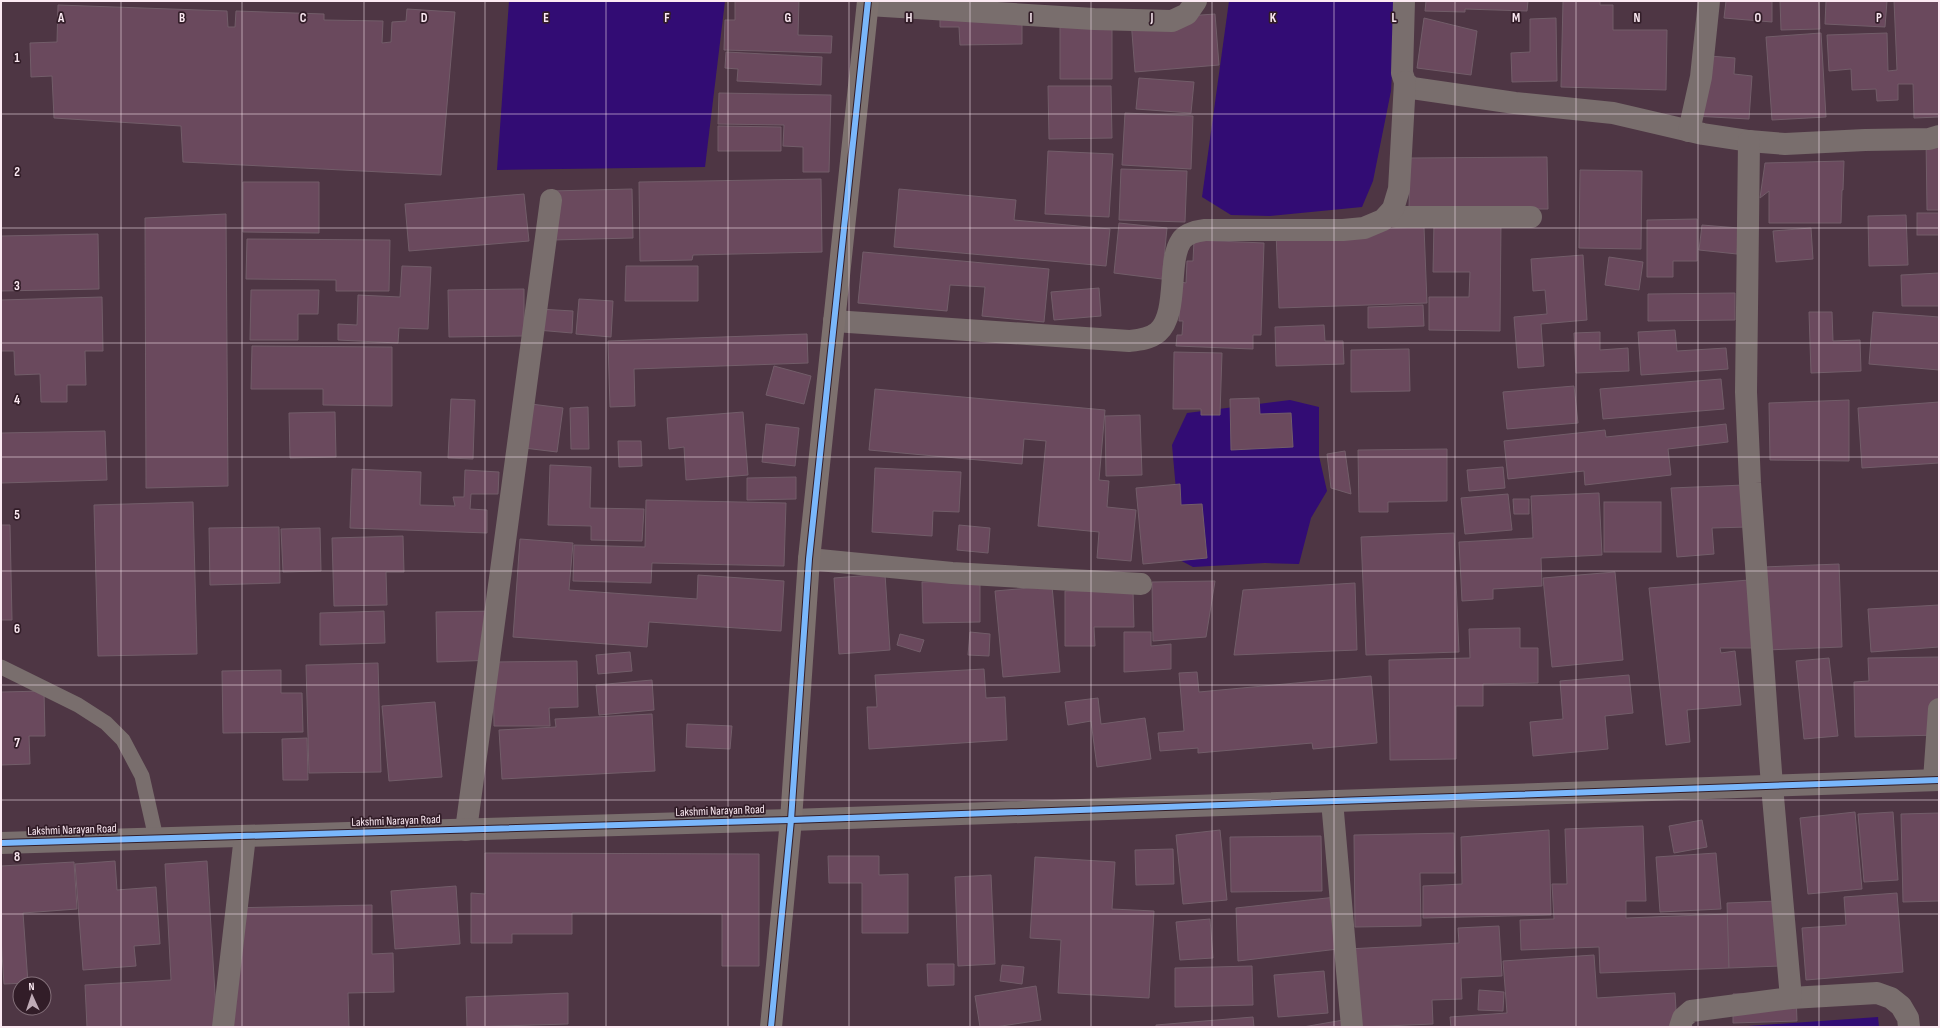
<svg xmlns="http://www.w3.org/2000/svg" width="1940" height="1028" viewBox="0 0 1940 1028" font-family="'Sofia Sans Condensed',sans-serif">
<style>
.water{fill:#320c74}
.building{fill:#6a495d;stroke:#725d69}
.lines{fill:none;stroke-linecap:round;stroke-linejoin:round}
.lane{stroke:#796e6d;stroke-width:15}
.street{stroke:#796e6d;stroke-width:22}
.secondary{stroke:#7d716e;stroke-width:22}
.cycleway-casing{stroke:#321d28;stroke-width:8}
.cycleway{stroke:#7ab7fb;stroke-width:6}
.grid{fill:none;stroke:#fceaf3;stroke-width:1;stroke-opacity:0.55}
.labels{text-anchor:middle;dominant-baseline:central;stroke-width:3.5;stroke-linejoin:round;paint-order:stroke}
.street-label{font-size:12px;fill:#fceaf3;stroke:#321d28}
.grid-label{font-size:13px;text-anchor:middle;font-weight:bold;fill:#fceaf3;stroke:#321d28;stroke-width:3.5;stroke-linejoin:round;paint-order:stroke}
</style>
<rect width="100%" height="100%" fill="#4e3644"/>
<g class="water">
<path d="M509 1H725L705 167 497 170Z"/>
<path d="M1229 1H1396L1391 91 1373 181 1362 207 1270 216 1231 215 1202 197Z"/>
<path d="M1290 400 1319 407V456L1327 491 1311 518 1299 564 1265 563 1193 567 1174 557 1176 490 1172 445 1187 413Z"/>
<path d="M1878 1017 1879 1027H1733Z"/>
</g>
<g class="building">
<path d="M735 1H799L798 35 832 36 831 53 724 50 725 20H735Z"/>
<path d="M1426 1H1528L1527 11 1465 9V12L1425 11Z"/>
<path d="M1563 1H1600V5H1613V30H1667L1666 90 1561 87Z"/>
<path d="M1726 1H1772V22L1724 18Z"/>
<path d="M1780 1H1819L1820 29 1781 30Z"/>
<path d="M1826 1H1887L1885 27 1825 24Z"/>
<path d="M1894 1H1939V117L1914 118 1913 84H1898V100L1877 101 1876 89 1852 90 1851 69 1829 71 1827 35 1887 33 1888 71 1897 70Z"/>
<path d="M58 5 227 11 228 27H235L236 11 324 14V20L383 21 382 43 391 42 392 22 406 21 407 9 455 12 441 175 183 162 181 126 54 118 52 76 31 77 30 43 57 42Z"/>
<path d="M940 7H1022V44L960 45 959 27H940Z"/>
<path d="M1215 14 1219 65 1135 72 1131 20Z"/>
<path d="M1112 17V79H1060V18Z"/>
<path d="M1424 18 1477 31 1471 75 1417 68Z"/>
<path d="M1556 18 1557 81 1512 82 1511 53 1530 52V19Z"/>
<path d="M1821 33 1826 117 1772 120 1766 37Z"/>
<path d="M726 52 822 57 821 85 737 81 738 69 725 68Z"/>
<path d="M1697 55 1735 58 1734 74 1752 76 1749 119 1693 116Z"/>
<path d="M1139 78 1194 82 1191 113 1136 109Z"/>
<path d="M1048 86H1111L1112 138 1049 139Z"/>
<path d="M719 93 831 95 829 172H803V147L783 146 784 125 718 124Z"/>
<path d="M1125 113 1193 116 1191 169 1122 165Z"/>
<path d="M718 126 781 127V151H718Z"/>
<path d="M1926 138H1939V210H1927Z"/>
<path d="M1048 151 1113 154 1109 217 1045 214Z"/>
<path d="M1547 157 1548 209H1409L1410 158Z"/>
<path d="M1844 161 1843 190H1842L1841 223H1769V191L1760 198 1765 163Z"/>
<path d="M1121 169 1187 171 1185 222 1119 220Z"/>
<path d="M1580 170 1642 171 1641 249 1579 248Z"/>
<path d="M821 179 822 252 693 255 692 260 640 261 639 182Z"/>
<path d="M243 182H319V233L243 232Z"/>
<path d="M632 189 633 238 552 240 551 191Z"/>
<path d="M899 189 1016 200 1014 220 1110 229 1106 266 894 247Z"/>
<path d="M524 194 529 241 409 251 405 204Z"/>
<rect x="1917" y="213" width="22" height="22"/>
<path d="M226 214 228 486 146 488 145 218Z"/>
<path d="M1906 215 1908 265 1869 266 1868 216Z"/>
<path d="M1697 219V261H1673V277H1647V220Z"/>
<path d="M1434 222H1501L1500 331 1429 330V297H1469L1470 272H1433Z"/>
<path d="M1119 223 1167 228 1162 279 1114 273Z"/>
<path d="M1702 225 1739 228 1737 254 1699 250Z"/>
<path d="M1424 227 1427 303 1279 308 1276 232Z"/>
<path d="M1811 228 1813 259 1776 262 1773 231Z"/>
<path d="M98 234 99 289 1 291V236Z"/>
<path d="M247 239 390 240 389 291H336V280L246 279Z"/>
<path d="M1194 240 1264 243 1261 335H1253V349L1176 346 1177 335H1182L1183 321H1179L1181 282 1186 283 1187 261H1193Z"/>
<path d="M863 252 1049 269 1044 322 982 316 985 287 950 285 947 311 858 303Z"/>
<path d="M1583 255 1587 320 1541 324 1544 366 1518 368 1514 317 1547 314 1545 290 1533 291 1531 259Z"/>
<path d="M1609 257 1643 262 1639 290 1605 285Z"/>
<path d="M402 266 431 267 428 329 399 328 398 343 338 340V324L357 325 358 295 400 297Z"/>
<path d="M626 266H698V301H625Z"/>
<path d="M1939 273V306H1902L1901 275Z"/>
<path d="M1099 288 1101 316 1054 320 1051 292Z"/>
<path d="M524 289V336L449 337 448 290Z"/>
<path d="M251 290H319L318 314H298V340H250Z"/>
<path d="M1735 293V320L1648 321V294Z"/>
<path d="M102 297 103 351H85L86 385H67V402H41L40 374 15 375 14 351H1V300Z"/>
<path d="M579 299 613 301 611 337 576 334Z"/>
<path d="M1423 305 1424 326 1368 328V307Z"/>
<path d="M539 309 573 311 572 333 537 330Z"/>
<path d="M1809 312H1832L1833 341 1860 340 1861 371 1811 373Z"/>
<path d="M1873 312 1939 317V370L1869 364Z"/>
<path d="M1324 325 1325 341H1343L1344 364 1276 366 1275 327Z"/>
<path d="M1675 330 1677 351 1726 348 1728 369 1641 375 1638 332Z"/>
<path d="M1600 332V350L1628 348 1629 371 1576 373 1574 333Z"/>
<path d="M807 334 808 363 634 369 635 406 610 407 608 341Z"/>
<path d="M252 346 392 347V406L323 405V389H251Z"/>
<path d="M1409 349 1410 391 1351 392V350Z"/>
<path d="M1174 352 1222 353 1220 415H1201V409H1173Z"/>
<path d="M774 366 811 376 804 404 766 395Z"/>
<path d="M1721 379 1724 409 1603 419 1600 389Z"/>
<path d="M1574 386 1578 423 1507 429 1503 392Z"/>
<path d="M875 389 1105 410 1099 480 1109 481 1107 507 1136 510 1131 561 1097 558 1099 532 1038 526 1046 441 1024 439 1022 464 869 450Z"/>
<path d="M1259 398 1260 414 1291 413 1293 447 1231 450 1230 399Z"/>
<path d="M451 399 475 400 473 459 448 458Z"/>
<path d="M1849 400V461L1770 460 1769 403Z"/>
<path d="M1939 402V463L1862 468 1858 408Z"/>
<path d="M531 404 563 408 557 452 524 448Z"/>
<path d="M588 407 589 449H571L570 408Z"/>
<path d="M335 412 336 457 290 458 289 413Z"/>
<path d="M743 412 748 475 686 480 684 447 669 449 667 418Z"/>
<path d="M1140 415 1142 475 1106 476 1105 416Z"/>
<path d="M766 424 799 428 795 466 762 462Z"/>
<path d="M1726 424 1728 442 1668 449 1671 475 1585 485 1584 471 1508 479 1504 441 1605 430 1606 437Z"/>
<path d="M105 431 107 480 1 483V433Z"/>
<path d="M618 441H641L642 466 619 467Z"/>
<path d="M1447 449V501L1388 502V512H1359L1358 450Z"/>
<path d="M1345 451 1351 494 1331 488 1327 454Z"/>
<path d="M550 465 591 467 590 508 644 509 642 541 591 540V526L548 525Z"/>
<path d="M1503 467 1505 488 1469 491 1467 470Z"/>
<path d="M875 468 961 472 959 512 933 511 932 536 872 532Z"/>
<path d="M352 469 421 472 420 505 455 506 453 497H464L465 470 499 472 498 494H471L470 509 487 510V533L350 528Z"/>
<path d="M796 477V499L747 500V478Z"/>
<path d="M1180 484 1181 505 1202 504 1207 558 1143 564 1136 488Z"/>
<path d="M1744 485 1748 527 1712 528 1714 554 1677 557 1671 488Z"/>
<path d="M1599 493 1602 555 1541 558 1542 586 1493 589V599L1462 601 1459 542 1533 538 1531 496Z"/>
<path d="M1508 494 1512 530 1465 534 1461 498Z"/>
<path d="M1513 499H1529V514H1514Z"/>
<path d="M646 500 786 503 784 566 652 563 651 583 573 581 574 545 645 547Z"/>
<path d="M193 502 197 654 98 656 94 505Z"/>
<rect x="1604" y="502" width="57" height="50"/>
<path d="M1 525H10L12 620H1Z"/>
<path d="M959 525 990 528 988 553 957 550Z"/>
<path d="M279 527 280 583 210 585 209 528Z"/>
<path d="M320 528 321 571 283 572 281 529Z"/>
<path d="M1454 533 1459 652 1366 655 1361 537Z"/>
<path d="M403 536 404 572H386L387 605 334 606 332 538Z"/>
<path d="M520 539 573 543 569 590 697 599 698 575 784 581 781 631 649 622 647 647 513 637Z"/>
<path d="M1839 564 1842 647 1766 650 1763 567Z"/>
<path d="M1615 572 1623 660 1552 667 1543 578Z"/>
<path d="M885 574 890 650 839 654 834 578Z"/>
<path d="M1749 580 1756 648H1720L1721 653 1735 651 1741 705 1687 710 1690 742 1666 745 1649 588Z"/>
<path d="M980 581V622L923 623 922 582Z"/>
<path d="M1215 581 1206 637 1153 641 1152 582Z"/>
<path d="M1355 583 1357 650 1234 655 1243 590Z"/>
<path d="M1052 586 1060 672 1003 677 995 591Z"/>
<path d="M1065 591H1133L1134 627H1094L1095 646H1065Z"/>
<path d="M1939 605V647L1871 652 1868 609Z"/>
<path d="M384 611 385 643 320 645V613Z"/>
<path d="M496 611 497 660 437 662 436 612Z"/>
<path d="M1520 628V648H1538V683L1483 684V706H1456V759L1390 760 1389 660 1470 658 1469 629Z"/>
<path d="M970 632 990 634 989 656 968 655Z"/>
<path d="M1124 632H1151V646L1171 644V669L1124 672Z"/>
<path d="M900 634 924 640 920 652 897 645Z"/>
<path d="M630 652 632 671 598 674 596 655Z"/>
<path d="M1939 657V735L1855 737 1854 682 1869 681 1868 658Z"/>
<path d="M1829 658 1838 736 1804 739 1796 661Z"/>
<path d="M577 661 578 707 549 708 550 726H494L493 662Z"/>
<path d="M378 663 381 772 309 773 306 665Z"/>
<path d="M984 669 986 698 1005 697 1007 740 869 749 867 707H877L875 675Z"/>
<path d="M281 670V693H302L303 732 223 733 222 671Z"/>
<path d="M1197 672 1199 692 1371 676 1377 743 1313 749 1312 743 1198 753V748L1160 751 1158 733 1184 731 1179 673Z"/>
<path d="M1629 675 1633 713 1605 716 1608 749 1533 756 1530 722 1563 719 1560 681Z"/>
<path d="M652 680 654 710 599 715 596 685Z"/>
<path d="M44 691 45 736H29L30 764 1 765V692Z"/>
<path d="M1098 698 1101 724 1145 718 1151 759 1097 767 1091 721 1068 725 1065 702Z"/>
<path d="M435 702 442 777 389 781 382 706Z"/>
<path d="M652 714 655 771 502 779 499 730 556 727 555 719Z"/>
<path d="M687 724 732 726 730 749 686 747Z"/>
<path d="M307 738 308 780H283L282 739Z"/>
<path d="M1855 812 1862 889 1808 894 1800 818Z"/>
<path d="M1893 812 1898 880 1864 882 1858 814Z"/>
<path d="M1939 813V901L1903 902 1901 814Z"/>
<path d="M1702 820 1707 847 1674 853 1669 826Z"/>
<path d="M1643 826 1646 901H1626V918L1728 914 1729 968 1600 973 1599 947 1521 950 1520 920 1554 919 1552 884H1567L1565 829Z"/>
<path d="M1220 830 1227 900 1183 904 1176 835Z"/>
<path d="M1549 830 1551 915 1423 918V886L1462 884 1461 837Z"/>
<path d="M1454 833 1455 873H1420L1421 926 1355 927 1354 835Z"/>
<path d="M1321 836 1322 891 1231 892 1230 837Z"/>
<path d="M1173 849 1174 884 1136 885 1135 850Z"/>
<path d="M485 853 759 854V966H722V914L572 913V934H512V943H471V893L485 894Z"/>
<path d="M1716 853 1721 909 1660 912 1656 857Z"/>
<path d="M828 856H879V875L908 874V933H862V883H829Z"/>
<path d="M1035 857 1115 862 1112 909 1154 911 1149 998 1058 993 1061 940 1030 938Z"/>
<path d="M115 861 117 890 156 887 160 944 134 946 136 966 83 970 75 864Z"/>
<path d="M207 861 217 1027H87L85 985 171 980 165 864Z"/>
<path d="M74 862 77 909 23 913 28 983 4 984 1 938V866Z"/>
<path d="M991 875 995 964 958 966 955 877Z"/>
<path d="M456 886 460 944 395 949 391 891Z"/>
<path d="M1897 893 1903 972 1806 980 1802 928 1846 925 1844 897Z"/>
<path d="M1336 897 1338 949 1238 961 1236 908Z"/>
<path d="M1778 901 1780 966 1729 968 1727 903Z"/>
<path d="M372 905V954L393 953 394 992 348 993 349 1027H229L227 908Z"/>
<path d="M1210 919 1213 958 1180 960 1176 922Z"/>
<path d="M1499 926 1502 976 1461 978 1462 999 1432 1000 1433 1024 1361 1027 1348 949 1459 943 1458 928Z"/>
<path d="M1594 955 1597 998 1675 993 1677 1027H1451L1450 1017 1507 1013 1503 961Z"/>
<path d="M927 964H954V985L928 986Z"/>
<path d="M1002 965 1024 967 1022 984 1000 981Z"/>
<path d="M1252 966 1253 1005 1175 1007V968Z"/>
<path d="M1324 971 1328 1013 1278 1017 1274 975Z"/>
<path d="M1036 986 1041 1020 995 1027H980L975 996Z"/>
<path d="M1479 990 1504 992 1503 1011 1478 1010Z"/>
<path d="M568 993V1024L467 1027 466 997Z"/>
<path d="M1796 993 1797 1021 1733 1023V994Z"/>
<path d="M1253 1017 1254 1027H1156V1025Z"/>
<path d="M1349 1019 1348 1027H1303Z"/>
</g>
<g class="lines">
<path class="lane" d="M1 667 78 705 106 723 123 740 142 776 156 838"/>
<g class="street">
<path d="M1404 1 1402 73 1405 82 1412 88 1515 103 1613 113 1703 134 1749 141 1785 144 1865 140 1929 139 1939 136"/>
<path d="M868 5 1094 19 1172 21 1187 14 1196 1"/>
<path d="M1689 131 1701 77 1709 1"/>
<path d="M1393 209 1396 217H1531"/>
<path d="M834 321 1129 341C1138 340 1150 339 1158 332 1179 313 1167 262 1181 241 1186 233 1197 231 1205 230H1343L1364 228 1383 220 1393 209 1399 189 1405 82"/>
<path d="M809 559 952 573 1141 584"/>
<path d="M1934 780 1939 709"/>
<path d="M1332 801 1352 1027"/>
<path d="M466 830 551 200"/>
<path d="M1 843 791 820 1939 780"/>
<path d="M1791 998 1877 993 1891 998 1901 1006 1908 1018 1909 1027"/>
<path d="M223 1027 245 836"/>
<path d="M1680 1027 1683 1018 1691 1011 1791 998 1772 786 1750 483 1746 392 1749 141"/>
</g>
<path class="secondary" d="M771 1027 791 820 809 559 868 1"/>
<defs>
<g id="cycleway">
<path d="M1 843 791 820 1939 780"/>
<path d="M771 1027 791 820 809 559 868 1"/>
</g>
</defs>
<use href="#cycleway" class="cycleway-casing"/>
<use href="#cycleway" class="cycleway"/>
</g>
<path class="grid" d="M121 1V1027M242 1V1027M364 1V1027M485 1V1027M606 1V1027M728 1V1027M849 1V1027M970 1V1027M1091 1V1027M1212 1V1027M1334 1V1027M1455 1V1027M1576 1V1027M1698 1V1027M1819 1V1027M1 114H1939M1 228H1939M1 343H1939M1 457H1939M1 571H1939M1 685H1939M1 800H1939M1 914H1939"/>
<g class="labels">
<g class="street-label">
<text transform="translate(720 811) rotate(-2)">Lakshmi Narayan Road</text>
<text transform="translate(396 821) rotate(-2)">Lakshmi Narayan Road</text>
<text transform="translate(72 830) rotate(-2)">Lakshmi Narayan Road</text>
</g>
</g>
<g class="grid-label">
<text x="61" y="22">A</text>
<text x="182" y="22">B</text>
<text x="303" y="22">C</text>
<text x="424" y="22">D</text>
<text x="546" y="22">E</text>
<text x="667" y="22">F</text>
<text x="788" y="22">G</text>
<text x="909" y="22">H</text>
<text x="1031" y="22">I</text>
<text x="1152" y="22">J</text>
<text x="1273" y="22">K</text>
<text x="1394" y="22">L</text>
<text x="1516" y="22">M</text>
<text x="1637" y="22">N</text>
<text x="1758" y="22">O</text>
<text x="1879" y="22">P</text>
<text x="17" y="62">1</text>
<text x="17" y="176">2</text>
<text x="17" y="290">3</text>
<text x="17" y="404">4</text>
<text x="17" y="519">5</text>
<text x="17" y="633">6</text>
<text x="17" y="747">7</text>
<text x="17" y="861">8</text>
</g>
<rect width="1940" height="1028" fill="none" stroke="#fceaf3" stroke-width="4"/>
<g transform="translate(32 996) rotate(357)"><circle r="19" fill="#321d28" stroke="#836f79"/>
<path d="M0-3L7 15L0 10L-7 15Z" fill="#bfabb6"/>
<text y="-6" font-size="11" font-weight="bold" text-anchor="middle" fill="#fceaf3">N</text>
</g>
</svg>
